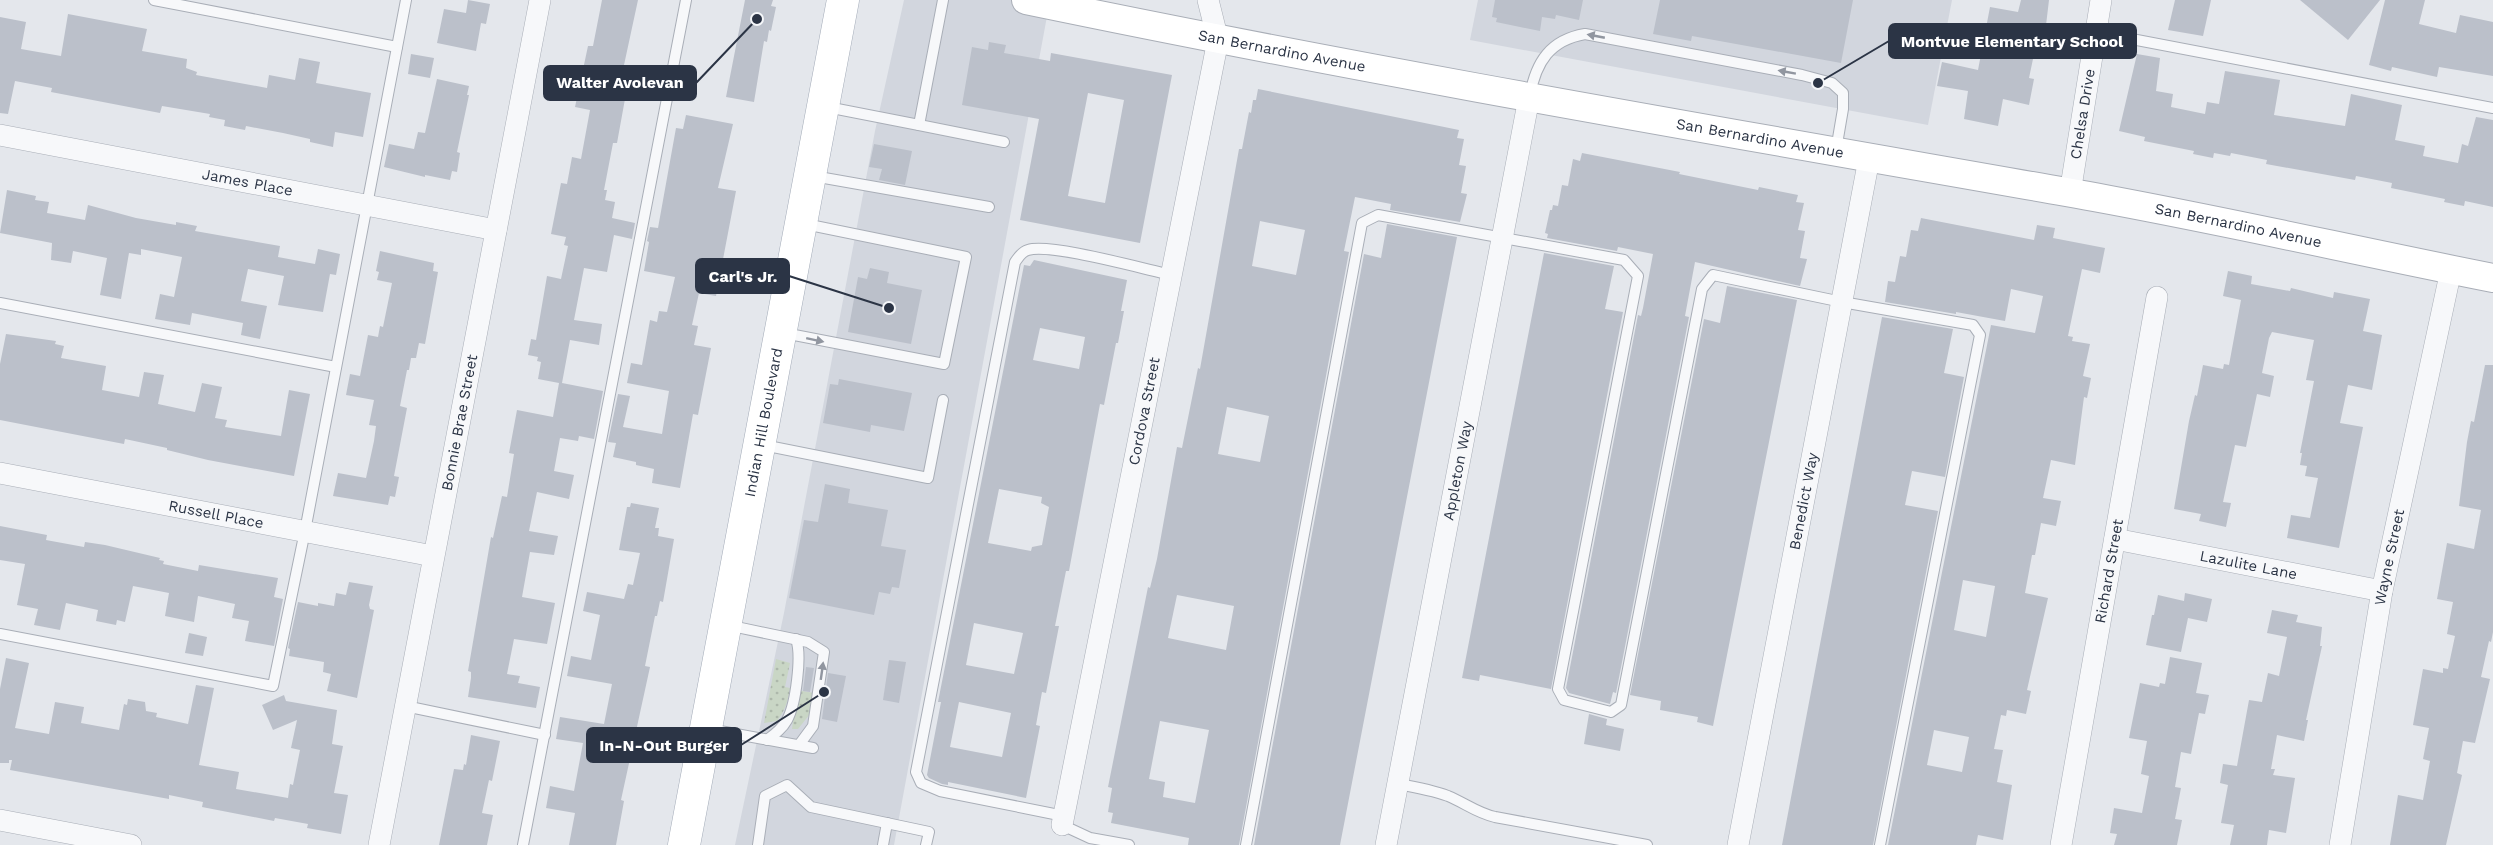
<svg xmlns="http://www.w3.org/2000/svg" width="2493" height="845" viewBox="0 0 2493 845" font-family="'Work Sans',sans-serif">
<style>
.built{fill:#d2d6de}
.grass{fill:url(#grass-dots)}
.building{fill:#bbc0ca;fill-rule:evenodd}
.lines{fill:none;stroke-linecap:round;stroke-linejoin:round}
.lane-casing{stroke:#a9aeb7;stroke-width:12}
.street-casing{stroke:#a9aeb7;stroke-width:22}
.secondary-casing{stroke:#a9aeb7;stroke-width:30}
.primary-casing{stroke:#a3abb8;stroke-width:33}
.lane{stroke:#f7f8fa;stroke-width:10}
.street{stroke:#f7f8fa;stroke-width:21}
.secondary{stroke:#fff;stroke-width:28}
.primary{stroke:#fff;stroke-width:32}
.oneway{fill:#9196a0}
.labels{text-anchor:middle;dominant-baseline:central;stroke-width:4.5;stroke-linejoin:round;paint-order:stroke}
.street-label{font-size:15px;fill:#2b3445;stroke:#f4f6f9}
.leader{fill:none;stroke:#2b3445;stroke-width:2}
.callout-dot{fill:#2b3445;stroke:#f4f6f9;stroke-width:2}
.callout{fill:#2b3445;stroke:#2b3445;stroke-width:2}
.callout-label{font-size:16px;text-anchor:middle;font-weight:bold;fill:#fff}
</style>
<defs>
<pattern id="grass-dots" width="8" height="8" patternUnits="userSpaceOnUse" patternTransform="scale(1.5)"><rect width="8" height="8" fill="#c9d6c5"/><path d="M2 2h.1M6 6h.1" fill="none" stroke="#adb8ab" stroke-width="1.8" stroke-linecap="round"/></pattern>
</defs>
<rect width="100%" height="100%" fill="#e4e7ec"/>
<g class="built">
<path d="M904 0H1050L894 845H735L784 613 875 131Z"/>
<path d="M1478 0H1952L1928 125 1470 40Z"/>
</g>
<g class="grass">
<path d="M776 659 790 663 785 687 790 688C788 701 785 711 777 721L764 723Z"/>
<path d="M797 690 814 693 810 714 798 729H792Z"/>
</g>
<g class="building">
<path d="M468 0 490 4 486 24 481 23 476 51 437 43 444 9 466 13Z"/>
<path d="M602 0H638L624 65 652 71 647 92 627 88 617 143H613L604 190H607L605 200 615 202 612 218 635 223 632 239 614 235 607 272 584 268 574 320 602 324 599 345 570 340 562 383 603 391 594 439 579 436 578 441 560 438 554 471 574 475 569 499 537 492 529 531 558 536 554 555 530 552 522 597 555 603 547 644 514 639 507 674 520 676 518 683 540 687 536 708 468 697 471 678V672L468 671 491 537 493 538 502 496 507 497 514 454 509 453 517 410 553 417 559 383 538 379 541 362 537 361 538 357 528 355 531 339 536 340 547 276 561 279 568 246 564 245 566 237 551 234 561 183 567 184 572 157 581 159 590 110 575 107 588 46H593Z"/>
<path d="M745 0H773L771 6 776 7 771 31 769 30 767 42 764 41 754 102 726 97Z"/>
<path d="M1495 0H1583L1579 20 1556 15 1555 19 1542 17 1540 31 1496 22 1497 18 1492 17Z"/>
<path d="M1660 0H1853L1841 63 1692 36 1691 41 1653 34Z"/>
<path d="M2021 0H2049L2044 42 2037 40 2029 78 2034 79 2029 105 2003 99 1998 126 1964 119 1968 91 1937 86 1942 62 1978 70 1990 7 2018 12Z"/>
<path d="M2175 0H2211L2203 36 2168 30Z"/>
<path d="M2300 0H2380L2348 40Z"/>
<path d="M2385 0H2425L2419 24 2456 33 2460 15 2493 22V76L2439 67 2437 77 2392 67 2391 71 2369 65Z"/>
<path d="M68 14 147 29 142 51 187 59 186 68 197 72 196 75 267 88 269 75 295 80 299 58 320 62 316 83 371 93 363 137 335 132 333 147 310 142V139L283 133 246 126 245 130 224 126 225 120 209 117 210 114 162 106 160 113 51 92 52 88 15 81 8 114 0 113V17L26 22 21 49 61 56Z"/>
<path d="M989 42 1006 45 1004 53 1050 61 1051 53 1172 75 1140 243 1020 220 1039 119 962 105 972 47 988 50ZM1088 93 1124 100 1105 203 1068 196Z"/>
<path d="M411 54 434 58 430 78 408 74Z"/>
<path d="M2137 54 2160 58 2156 91 2173 94 2171 107 2205 114 2207 102 2219 104 2225 71 2280 80 2274 115 2345 126 2351 94 2402 105 2395 140 2425 146 2423 156 2458 163 2462 144 2468 146 2476 117 2493 120V207L2465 201 2464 206 2444 202 2445 199 2391 188 2392 183 2356 176 2355 180 2266 164 2267 160 2231 153 2230 156 2214 153 2213 158 2193 154 2194 151 2144 141 2145 137 2119 131Z"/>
<path d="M437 79 469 86 467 95H469L457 152 460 153 457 172 452 171 450 180 425 175V177L384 167 389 144 414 149 418 132 425 133Z"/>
<path d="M1258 89 1459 130 1457 138 1464 139 1459 165 1466 166 1461 193 1467 194 1460 222 1390 210 1391 204 1355 197 1344 251 1349 252 1239 845H1188L1189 838 1111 823 1113 813 1108 812 1112 788 1108 787 1148 587 1150 588 1157 559 1177 447 1182 448 1198 368 1200 369 1239 149H1242L1249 112 1251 113 1253 100H1256ZM1260 221 1305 230 1296 275 1252 266ZM1227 407 1269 416 1260 462 1218 454ZM1177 595 1234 606 1226 650 1168 638ZM1160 721 1209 730 1195 803 1163 797 1165 782 1149 779Z"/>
<path d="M686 115 733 124 718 188 736 191 716 296 699 293 692 325 698 326 694 345 711 348 698 415 693 414 680 488 652 483 654 469 636 465V462L613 457 616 443 608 442 618 394 630 396 623 427 662 434 669 391 627 383 631 363 642 365 650 320 657 322 659 311 667 312 675 277 644 271 649 242 647 241 650 227 658 228 676 128 683 129Z"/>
<path d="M874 144 912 151 905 185 879 180 882 169 869 167Z"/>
<path d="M1582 153 1680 172 1679 174 1758 190 1759 187 1798 195 1796 202 1804 203 1798 230 1805 231 1800 258 1807 259 1800 286 1695 262 1685 316 1689 317 1616 693 1613 692 1610 704 1569 693 1566 688 1638 315 1641 316 1643 308 1653 254 1618 247 1617 251 1547 238 1548 234 1545 233 1550 210H1552L1553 205 1558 206 1562 185 1568 186 1573 159 1580 161Z"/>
<path d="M7 190 36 196 35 200 49 202 47 213 85 220 88 205 136 218 176 225V222L197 226 195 231 280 246 278 257 315 264 318 249 340 254 336 275 330 274 323 312 278 305 284 276 248 269 241 301 267 306 260 339 241 335 243 323 192 313 190 325 155 319 160 294 174 297 182 257 141 249V255L129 253 121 299 100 295 107 258 73 251 71 263 51 260 52 243 0 233Z"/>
<path d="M1921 218 2034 240 2037 225 2055 228 2053 238 2105 248 2100 273 2082 269 2068 336 2073 337 2072 341 2090 344 2083 376 2091 378 2087 398 2084 397 2075 465 2051 460 2043 498 2061 501 2056 526 2041 523 2035 555H2032L2025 593 2048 598 2027 690 2031 691 2026 714 2007 710 2006 716 2001 715 1994 749 2003 750 1997 782 2012 785 2003 840 1978 835 1976 845H1888L1991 325 2035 333 2043 296 2011 289 2005 321 1956 312V314L1885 302 1888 281 1895 282 1900 256 1906 257 1911 230 1918 231ZM1963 580 1995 586 1986 637 1954 630ZM1934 730 1969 737 1962 772 1927 765Z"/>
<path d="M1387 224 1457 237 1340 845H1254L1364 254 1381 258Z"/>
<path d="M380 251 434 263 433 271 438 272 425 344 419 343 416 358H411L409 370H407L400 406 407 408 394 476 399 477 395 497 390 496 388 505 333 496 338 473 366 478 374 441 376 426 369 425 374 400 346 395 350 374 360 376 368 335 378 337 380 326 383 327 392 283 377 280 379 272 376 271Z"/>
<path d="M1544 253 1614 266 1605 309 1623 312 1551 689 1480 675 1479 681 1462 678Z"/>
<path d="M1034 260 1127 280 1121 311H1124L1118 343H1116L1104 405 1100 404 1069 571H1066L1055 626H1059L1046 693 1042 692 1036 725 1040 726 1026 798 948 782V785L942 784 929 778 927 775 941 702H938L1024 265 1030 266ZM1040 328 1085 337 1079 369 1033 360ZM999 489 1042 497 1041 503 1049 507 1042 545 1032 547 1031 551 988 543ZM974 623 1023 633 1014 674 966 665ZM959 702 1011 713 1002 757 950 747Z"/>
<path d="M870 268 889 272 887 283 922 290 911 344 848 332 858 277 867 279Z"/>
<path d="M2228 271 2252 276 2251 284 2290 291 2291 288 2333 298 2334 292 2370 299 2363 331 2382 335 2372 390 2348 385 2340 423 2363 427 2339 548 2287 538 2291 515 2310 518 2318 478 2305 476 2307 466 2300 465 2302 453H2300L2314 381 2306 380 2314 340 2272 332 2269 338 2262 373 2274 376 2270 397 2257 394 2246 447 2235 445 2223 502 2231 503 2226 527 2199 521 2201 514 2174 509 2189 421 2195 395 2197 396 2203 365 2223 369 2224 364 2229 365 2241 300 2223 296Z"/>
<path d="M1727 286 1797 300 1713 726 1697 722 1698 717 1660 710 1661 701 1630 695 1704 319 1720 323Z"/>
<path d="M1882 317 1953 329 1944 373 1964 377 1945 477 1912 471 1905 505 1938 511 1873 845H1782Z"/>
<path d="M6 334 56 341 55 344 64 346 61 358 106 366 102 390 139 397 144 372 164 375 158 404 195 412 202 383 222 387 215 418 227 420 225 427 281 436 289 390 310 394 294 476 208 460 167 450V448L125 439 124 444 0 420V364Z"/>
<path d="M2485 365H2493V632L2491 642 2489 641 2481 677 2490 679 2475 743 2463 741 2457 773 2462 775 2446 845H2390L2398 795 2423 800 2430 761 2423 759 2429 728 2413 725 2423 669 2443 673V668L2448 669 2455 636 2447 634 2453 602 2437 599 2447 543 2474 549 2481 510 2459 506 2467 442 2471 421 2474 422Z"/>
<path d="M839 379 912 393 904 431 871 425 870 432 823 423 830 384 838 385Z"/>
<path d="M825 484 850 489 848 503 888 510 881 546 906 550 899 588 892 587 890 594 879 592 874 615 789 598 804 520 818 522Z"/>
<path d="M631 503 659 508 655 528H659L658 536 674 539 663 602 660 601 657 616H655L645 666 650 667 621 800 624 801 616 845H569L575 813 546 808 550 786 574 791 583 743 556 739 560 717 604 724 612 684 567 676 571 656 591 660 600 615 583 611 587 592 624 599 628 584 633 585 640 553 619 550 627 507H630Z"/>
<path d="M0 526 47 535 46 540 84 547 85 542 105 545 160 558 159 560 164 561 163 564 198 571 199 565 278 578 274 597 283 599 274 646 245 641 249 621 232 618 235 604 198 596 194 622 165 616 169 593 133 586 125 622 117 620 116 625 96 621 98 610 66 603 60 630 34 625 38 609 17 605 25 564 0 560Z"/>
<path d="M349 582 373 586 369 605 370 609 374 610 357 698 327 691 331 674 323 672 324 662 289 656 290 649 288 648 298 602 318 606V603L334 606 336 593 346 595Z"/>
<path d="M2185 593 2212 599 2207 622 2188 618 2181 652 2146 645 2152 615H2154L2158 595 2184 601Z"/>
<path d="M2272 610 2298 615 2296 622 2322 627 2320 646H2322L2306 720H2308L2304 741 2277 735 2271 769H2275L2273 775 2295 778 2286 833 2269 830 2267 845H2230L2234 825 2221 823 2228 785 2220 783 2223 764 2237 766 2249 700 2262 702 2268 673 2279 676 2287 637 2267 633Z"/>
<path d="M189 633 207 637 203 656 185 653Z"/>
<path d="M2170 657 2202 663 2196 693 2209 695 2205 714 2199 713 2191 754 2181 752 2175 787 2181 788 2175 819 2182 820 2177 845H2114L2117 834 2110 833 2114 808 2142 813 2149 776 2141 774 2147 741 2129 738 2140 683 2159 687 2160 683 2165 684Z"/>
<path d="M6 658 29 663 15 728 49 734 55 702 84 707 81 723 119 730 124 704 127 705 128 699 145 702 146 711 157 713 156 717 188 724 196 685 214 688 199 765 239 772 236 789 288 798 290 784 293 785 300 750 291 748 297 720 273 730 262 705 284 695 286 701 337 710 332 744 343 746 334 793 348 795 341 834 307 828 308 824 275 818 274 821 202 807 203 802 169 795V799L10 770 12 760H9V763H0V689Z"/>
<path d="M889 660 906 662 899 703 883 700Z"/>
<path d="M806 667 814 668 810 692 803 691Z"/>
<path d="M828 673 846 676 837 722 822 719Z"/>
<path d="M1589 714 1607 719 1606 725 1624 729 1620 751 1584 744Z"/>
<path d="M471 735 500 741 492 781 489 780 482 813 493 815 487 845H439L454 769 463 770 464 764 466 765Z"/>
</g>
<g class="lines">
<defs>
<g id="lane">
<path d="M154 0 397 47"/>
<path d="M2095 32 2493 108"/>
<path d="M1530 95C1536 62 1550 40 1585 34L1802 75 1832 83 1843 93V109L1836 150"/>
<path d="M827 107 919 125 943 0"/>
<path d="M919 125 1004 142"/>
<path d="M813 176 989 207"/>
<path d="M0 303 336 367"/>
<path d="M784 333 944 364 966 257 805 224"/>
<path d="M763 445 928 478 943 400"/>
<path d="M727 625 808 642 824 652 813 726 799 745"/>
<path d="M0 634 273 686 305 531 406 0"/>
<path d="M405 706 545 735"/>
<path d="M709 729 813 748"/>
<path d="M767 740C775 734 782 729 787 720 796 704 802 655 796 639"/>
<path d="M1398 784C1415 787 1432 790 1448 796 1465 803 1477 813 1495 817L1647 845"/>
<path d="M1064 816 940 791 921 783 916 772 1015 262C1019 257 1021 252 1028 250 1051 243 1143 269 1172 275"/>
<path d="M1062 825 1090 838 1129 845"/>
<path d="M523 845 686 0"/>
<path d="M758 845 765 796 787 785 811 807 929 832 926 845"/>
<path d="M883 845 887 823"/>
<path d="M1246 845 1362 223 1378 215 1624 260 1638 276 1558 689 1564 700 1611 712 1621 705 1702 289 1713 275 1842 302 1973 325 1980 335 1880 845"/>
</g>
<g id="street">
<path id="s1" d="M0 135 496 230"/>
<path id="s2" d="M2070 193 2101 0"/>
<path id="s3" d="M0 473 433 556"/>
<path id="s4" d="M2115 539 2382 591"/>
<path d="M0 820 131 845"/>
<path id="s5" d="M1062 825 1218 40 1208 0"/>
<path id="s6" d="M379 845 540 0"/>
<path id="s7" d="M1386 845 1529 98"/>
<path id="s8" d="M1738 845 1869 159"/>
<path id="s9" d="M2061 845 2157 297"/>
<path id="s10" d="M2340 845 2382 591 2451 270"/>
</g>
<g id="secondary">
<path id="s11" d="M1026 0C1372 72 1719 131 2066 192 2209 217 2351 250 2493 278"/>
</g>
<g id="primary">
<path id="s12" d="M684 845 843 0"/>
</g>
</defs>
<use href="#lane" class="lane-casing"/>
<use href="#street" class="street-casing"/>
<use href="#secondary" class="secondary-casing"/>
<use href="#primary" class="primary-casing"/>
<use href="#lane" class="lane"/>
<use href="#street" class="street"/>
<use href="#secondary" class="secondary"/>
<use href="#primary" class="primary"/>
</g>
<defs><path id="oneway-solid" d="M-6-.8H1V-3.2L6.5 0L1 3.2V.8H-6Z" transform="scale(1.5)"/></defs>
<g class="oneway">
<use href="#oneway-solid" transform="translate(1596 36) rotate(-169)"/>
<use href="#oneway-solid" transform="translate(1787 72) rotate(-170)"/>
<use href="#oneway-solid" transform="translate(815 340) rotate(12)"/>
<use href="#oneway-solid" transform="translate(822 671) rotate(-82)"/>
</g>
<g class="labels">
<g class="street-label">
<text stroke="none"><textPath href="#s11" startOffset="261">San Bernardino Avenue</textPath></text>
<text stroke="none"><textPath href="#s2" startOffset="80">Chelsa Drive</textPath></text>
<text stroke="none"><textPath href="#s11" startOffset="747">San Bernardino Avenue</textPath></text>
<text stroke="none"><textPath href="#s1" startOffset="252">James Place</textPath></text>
<text stroke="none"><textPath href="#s11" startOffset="1233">San Bernardino Avenue</textPath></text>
<text stroke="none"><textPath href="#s5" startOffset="422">Cordova Street</textPath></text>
<text stroke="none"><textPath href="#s6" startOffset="430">Bonnie Brae Street</textPath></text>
<text stroke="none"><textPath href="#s12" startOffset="430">Indian Hill Boulevard</textPath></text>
<text stroke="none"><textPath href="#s7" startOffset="381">Appleton Way</textPath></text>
<text stroke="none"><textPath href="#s8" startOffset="350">Benedict Way</textPath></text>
<text stroke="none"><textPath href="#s3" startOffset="220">Russell Place</textPath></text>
<text stroke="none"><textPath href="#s10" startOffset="292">Wayne Street</textPath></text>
<text stroke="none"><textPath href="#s4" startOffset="136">Lazulite Lane</textPath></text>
<text stroke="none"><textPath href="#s9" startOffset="278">Richard Street</textPath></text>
</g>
</g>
<path class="leader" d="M1818 83L1889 41M757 19L696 83M889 308L789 276M824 692L741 745"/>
<g class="callout-dot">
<circle cx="1818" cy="83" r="6"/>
<circle cx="757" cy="19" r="6"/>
<circle cx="889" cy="308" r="6"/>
<circle cx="824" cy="692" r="6"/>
</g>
<g class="callout">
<rect x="1889" y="24" width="247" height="34" rx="6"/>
<rect x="544" y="66" width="152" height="34" rx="6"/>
<rect x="696" y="259" width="93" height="34" rx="6"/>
<rect x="587" y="728" width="154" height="34" rx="6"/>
</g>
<g class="callout-label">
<text x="2012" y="47">Montvue Elementary School</text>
<text x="620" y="88">Walter Avolevan</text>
<text x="743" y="282">Carl's Jr.</text>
<text x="664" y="751">In-N-Out Burger</text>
</g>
</svg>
